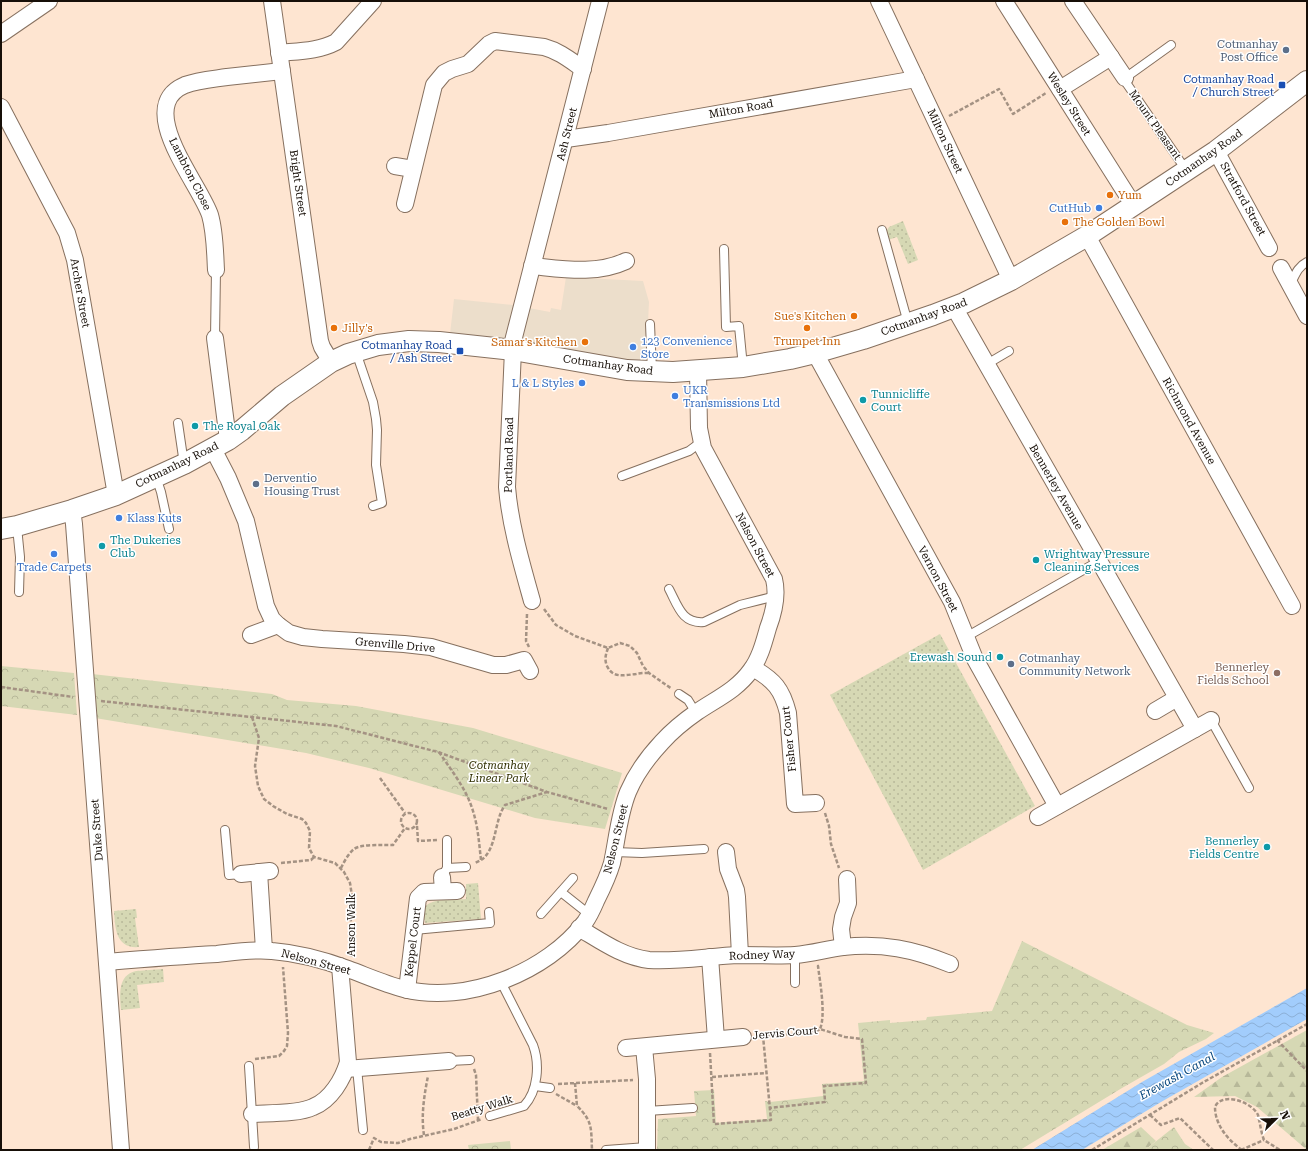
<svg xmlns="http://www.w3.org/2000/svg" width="1308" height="1151" viewBox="0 0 1308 1151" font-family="'Roboto Serif',serif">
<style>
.commercial{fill:#ecdecb}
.grass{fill:url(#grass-dots)}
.forest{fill:url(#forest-firs)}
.park{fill:url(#park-crowns)}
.water{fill:url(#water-waves)}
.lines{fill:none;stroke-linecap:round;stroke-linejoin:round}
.service-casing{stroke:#86705f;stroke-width:10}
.minor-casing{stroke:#86705f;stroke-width:18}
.tertiary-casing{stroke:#86705f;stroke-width:22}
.path{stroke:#a49283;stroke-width:2.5;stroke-dasharray:4 2;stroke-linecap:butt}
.service{stroke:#fff;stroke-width:8}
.minor{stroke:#fff;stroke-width:16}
.tertiary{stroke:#fff;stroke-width:20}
.service-dot{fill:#5c6f8a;stroke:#fff;stroke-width:1.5}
.transit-dot{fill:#1a4fb4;stroke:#fff;stroke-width:1.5}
.food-dot{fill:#e8710a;stroke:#fff;stroke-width:1.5}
.shop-dot{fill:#3f7fe0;stroke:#fff;stroke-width:1.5}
.culture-dot{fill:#0f9aa8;stroke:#fff;stroke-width:1.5}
.education-dot{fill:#8d6e63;stroke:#fff;stroke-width:1.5}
.labels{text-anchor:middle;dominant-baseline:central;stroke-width:3;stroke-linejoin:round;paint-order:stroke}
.service-label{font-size:11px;fill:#4e5e75;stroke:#fff;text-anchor:start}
.transit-label{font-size:11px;fill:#164399;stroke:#fff;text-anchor:end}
.street-label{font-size:11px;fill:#170f08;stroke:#fff}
.food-label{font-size:11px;fill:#c56008;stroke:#fff;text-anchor:start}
.shop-label{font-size:11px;fill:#366cbe;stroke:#fff;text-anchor:start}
.culture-label{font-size:11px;fill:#0d838f;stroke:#fff;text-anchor:start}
.education-label{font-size:11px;fill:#785e54;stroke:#fff;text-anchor:end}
.park-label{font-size:11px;font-style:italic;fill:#303000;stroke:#fff}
.water-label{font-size:12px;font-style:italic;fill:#07467d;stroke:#fff}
</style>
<defs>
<pattern id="grass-dots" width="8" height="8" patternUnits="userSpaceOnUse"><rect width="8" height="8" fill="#d6d8b4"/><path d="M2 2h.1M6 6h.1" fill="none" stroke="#b7b899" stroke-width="1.8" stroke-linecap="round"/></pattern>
<pattern id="forest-firs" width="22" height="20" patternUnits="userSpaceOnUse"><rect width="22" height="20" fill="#d6d8b4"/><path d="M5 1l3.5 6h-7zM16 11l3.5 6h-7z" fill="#b7b899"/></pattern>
<pattern id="park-crowns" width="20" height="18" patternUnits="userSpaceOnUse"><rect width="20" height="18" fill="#d6d8b4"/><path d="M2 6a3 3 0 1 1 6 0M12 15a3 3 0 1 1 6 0" fill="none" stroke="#b7b899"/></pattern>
<pattern id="water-waves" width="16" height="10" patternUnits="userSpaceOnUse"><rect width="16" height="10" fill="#a2cdfc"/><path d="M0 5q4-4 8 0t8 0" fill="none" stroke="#8bafd6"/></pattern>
</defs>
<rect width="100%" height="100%" fill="#fee5d1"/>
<path class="commercial" d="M566 277 643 281 649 302 646 364 450 334 454 299 513 305 550 312 551 308 561 310Z"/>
<g class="grass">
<path d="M903 221 918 260 908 264 897 237 888 240 886 232 889 227Z"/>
<path d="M940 634 1035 806 923 870 830 695Z"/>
<path d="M478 883 481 919 425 923V920H424C424 916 423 911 425 907 431 898 456 900 466 899V884Z"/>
<path d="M136 909 137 918H135L139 947C116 949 115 928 114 911Z"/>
<path d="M163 969 164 982 137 985 140 1008 121 1010C120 996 117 975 136 971Z"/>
</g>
<g class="forest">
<path d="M1307 1030V1150L1257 1107 1235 1096 1194 1097 1222 1077Z"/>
<path d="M1141 1127 1156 1141 1145 1150H1102Z"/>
</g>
<g class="park">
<path d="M1 666 74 673 77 715 1 706Z"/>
<path d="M92 674 272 694 287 700 356 706 473 728 622 773 605 829 535 818 369 768 306 753 95 718Z"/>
<path d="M1022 941 1187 1025 1214 1033 1206 1039 1179 1052 1164 1064 1122 1088 1020 1150H657L658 1119 696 1116 694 1091 714 1090 716 1123 767 1119 765 1101 770 1102 823 1096 822 1084 864 1081 858 1023 890 1020V1023L926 1020 927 1017 992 1011Z"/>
<path d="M1174 1127 1185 1144 1194 1150H1145Z"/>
<path d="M510 1141 511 1150H469L468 1145Z"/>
</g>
<path class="water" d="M1307 988V1019L1161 1102 1082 1150H1032L1142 1082Z"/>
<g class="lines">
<defs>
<g id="service">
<path d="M1171 45 1125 78 1127 84 1186 170"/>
<path d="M882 230 908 323"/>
<path d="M724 249 726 327 739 326 743 367"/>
<path d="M1290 285C1295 276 1297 267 1307 262"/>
<path d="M650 324 652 371"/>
<path d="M215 338 216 270"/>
<path d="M356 352 373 402 376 419 377 430 376 465 382 503 373 506"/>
<path d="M987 364 1009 351"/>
<path d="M178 423 184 464"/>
<path d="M622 476 689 451 701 442"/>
<path d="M156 477 161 492 169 529"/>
<path d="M17 527 20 557 19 592"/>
<path d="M669 589C678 606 682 624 704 622L740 605 776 596"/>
<path d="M966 637 1099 561"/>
<path d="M679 694 688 700 696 713"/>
<path d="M1211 720 1249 788"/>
<path d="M225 830 229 875 241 874"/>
<path d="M614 852 642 853 704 849"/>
<path d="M447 868 466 867"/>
<path d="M442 877 447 868V840"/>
<path d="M561 892 590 915"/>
<path d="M541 914 573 878"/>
<path d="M414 930 490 923 489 912"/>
<path d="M795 955V983"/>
<path d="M449 1061 470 1060"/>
<path d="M249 1066 254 1147"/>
<path d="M357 1068 363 1130"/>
<path d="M535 1086 550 1088"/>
<path d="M647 1111 693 1108"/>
<path d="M490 1116 524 1106C538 1091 540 1064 533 1045L501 982"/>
<path d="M606 1150 647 1147"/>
</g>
<g id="minor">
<path d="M272 1 320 341 322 347 331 362"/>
<path d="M879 1 1011 280"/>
<path d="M1004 1 1134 206"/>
<path d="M1073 1 1125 78"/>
<path d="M1 34 49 1"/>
<path d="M279 53C299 51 319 51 336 42L373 1"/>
<path d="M1060 89 1111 57"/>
<path d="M1 107 67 233 75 260 116 495"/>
<path d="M566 139 608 133 916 79"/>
<path d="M1216 151 1269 248"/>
<path d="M395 166 413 169"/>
<path d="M405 204 434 85 444 73 452 69 468 64 489 44 495 41 544 47C559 51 570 60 583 69"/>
<path d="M1087 236 1292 606"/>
<path d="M532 266C563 269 596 275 626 261"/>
<path d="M1281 268 1307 316"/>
<path d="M216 270C215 252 215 232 210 215 200 184 133 107 185 85 198 80 214 79 227 77 245 75 264 73 282 71"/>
<path d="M954 307 1195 729"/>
<path d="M215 338 228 440"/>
<path d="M511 349 600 1"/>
<path d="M513 350 507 487C510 525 522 565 532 601"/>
<path d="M815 353 952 602 975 659 1057 806"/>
<path d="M213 449 228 478 246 521 266 606 272 619 278 625 289 633 303 637 322 639 404 644 431 647 493 665H506L524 660 530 671"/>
<path d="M72 510 74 524 121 1150"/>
<path d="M251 635 278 625"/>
<path d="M753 668C774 680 782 689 788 713L795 804 816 803"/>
<path d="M1155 711 1177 698"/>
<path d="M1038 817 1211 720"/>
<path d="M726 852 728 869 736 890 737 897 740 955"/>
<path d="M259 872 264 950"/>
<path d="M241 874 270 871"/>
<path d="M442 877 443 891"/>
<path d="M579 928C601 941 623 957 649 960 679 962 710 956 740 955 758 955 777 956 795 955 811 954 827 949 843 947 883 943 913 949 950 964"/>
<path d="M843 947 841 929 843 917 848 903 847 879"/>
<path d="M710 957 716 1039"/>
<path d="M107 962C143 959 180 956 217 954 235 952 254 949 272 951 297 953 324 960 348 969 367 976 385 984 404 989 466 1005 547 972 585 922 590 915 593 908 596 901 602 889 608 877 612 863 617 840 619 814 628 792 636 773 648 757 662 742 672 731 684 721 697 712 716 699 737 690 751 670 760 658 764 642 768 628 774 612 778 595 774 579L703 448 699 428 698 371"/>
<path d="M407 990 418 898 424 892 457 891"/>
<path d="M644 1047 647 1079V1150"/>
<path d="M626 1048 743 1037"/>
<path d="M346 1069 449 1061"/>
<path d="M252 1114C268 1113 299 1114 313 1107 331 1100 343 1079 348 1062L340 966"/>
</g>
<path id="tertiary" d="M1 529 17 526 72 510 116 495 184 464 228 440 242 430 282 396 331 362 348 354 378 345 409 341 439 342 513 350 627 370 673 372 743 367 790 359 815 353 863 339 933 315 964 303 1011 280 1087 236 1216 151 1307 81"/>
</defs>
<use href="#service" class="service-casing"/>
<use href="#minor" class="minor-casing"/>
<use href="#tertiary" class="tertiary-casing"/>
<g class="path">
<path d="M949 116 999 89 1013 114 1046 93"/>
<path d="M544 609 556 625 575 636 608 648 620 643 630 646 637 653 643 666 649 673 672 689"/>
<path d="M527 614 526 641 529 647"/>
<path d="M608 648C606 654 604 659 607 666 613 679 625 675 636 674 640 673 645 673 649 673"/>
<path d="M1 687 73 697"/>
<path d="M101 701 336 726 438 752 547 792 608 809"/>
<path d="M252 717 259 738 255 766 258 786 264 799 273 806 287 814 302 819 306 823 310 831 309 848 314 857 335 863 344 872 350 883 352 896 350 915 353 935 352 957"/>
<path d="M439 752C451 770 465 787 472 808 478 825 479 843 481 860L475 863"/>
<path d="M380 778 405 813"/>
<circle cx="409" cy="821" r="8"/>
<path d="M825 813 829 826 831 844 839 868"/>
<path d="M417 826 418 841 438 840"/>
<path d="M481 860C497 850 494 820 505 805L547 792"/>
<path d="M281 863 311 860 314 857"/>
<path d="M341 868C344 862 348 854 354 849 361 844 383 845 393 845L405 828"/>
<path d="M819 966H818C820 982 826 1015 820 1029"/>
<path d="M756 1036 791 1034 817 1031 820 1029 845 1037 862 1039 866 1083 824 1086 825 1102 769 1108"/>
<path d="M1277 1040 1307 1071"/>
<path d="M710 1053 714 1124 771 1120 763 1036"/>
<path d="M255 1059 279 1056 284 1051 287 1046 288 1033 283 967"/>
<path d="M474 1069 476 1075 478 1120"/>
<path d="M712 1077 766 1073"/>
<path d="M575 1083 577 1106C593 1121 591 1129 592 1150"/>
<path d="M558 1084 633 1080"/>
<path d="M556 1094 577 1106"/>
<path d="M1150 1115 1161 1125 1180 1118 1213 1150"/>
<path d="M424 1135C421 1116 424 1096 428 1076"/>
<path d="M369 1150 374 1138 381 1142 398 1143 410 1139 454 1129 482 1119"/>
<path d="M1092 1150 1202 1083 1307 1024"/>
<path d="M1241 1150 1264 1140"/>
<path d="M1242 1150C1228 1140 1215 1125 1215 1107 1215 1106 1218 1102 1219 1102 1230 1094 1253 1104 1258 1115 1260 1123 1261 1132 1264 1140L1280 1150"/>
</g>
<use href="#service" class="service"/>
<use href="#minor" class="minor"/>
<use href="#tertiary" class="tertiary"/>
</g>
<g class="service-dot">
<circle cx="1286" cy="50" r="4"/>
<circle cx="256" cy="484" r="4"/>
<circle cx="1011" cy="664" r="4"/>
</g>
<g class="transit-dot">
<rect x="1278" y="81" width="8" height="8" rx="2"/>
<rect x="456" y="347" width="8" height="8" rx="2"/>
</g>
<g class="food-dot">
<circle cx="1110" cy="195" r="4"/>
<circle cx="1065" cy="222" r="4"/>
<circle cx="854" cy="316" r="4"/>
<circle cx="334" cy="328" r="4"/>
<circle cx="807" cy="328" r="4"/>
<circle cx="585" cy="342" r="4"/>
</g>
<g class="shop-dot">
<circle cx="1099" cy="208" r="4"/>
<circle cx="633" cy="347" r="4"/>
<circle cx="582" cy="383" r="4"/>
<circle cx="675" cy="396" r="4"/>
<circle cx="119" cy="518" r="4"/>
<circle cx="54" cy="554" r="4"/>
</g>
<g class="culture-dot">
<circle cx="863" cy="400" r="4"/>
<circle cx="195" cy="426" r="4"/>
<circle cx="102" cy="546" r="4"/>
<circle cx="1036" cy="560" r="4"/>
<circle cx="1000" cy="657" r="4"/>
<circle cx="1267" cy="847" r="4"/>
</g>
<circle class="education-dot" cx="1277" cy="673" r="4"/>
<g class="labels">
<g class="service-label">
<text x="1278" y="44" text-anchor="end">Cotmanhay<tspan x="1278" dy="13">Post Office</tspan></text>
<text x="264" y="478">Derventio<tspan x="264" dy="13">Housing Trust</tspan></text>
<text x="1019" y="658">Cotmanhay<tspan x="1019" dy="13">Community Network</tspan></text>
</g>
<g class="transit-label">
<text x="1274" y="79">Cotmanhay Road<tspan x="1274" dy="13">/ Church Street</tspan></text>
<text x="452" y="345">Cotmanhay Road<tspan x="452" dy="13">/ Ash Street</tspan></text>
</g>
<g class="street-label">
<text transform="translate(1069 104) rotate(58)">Wesley Street</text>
<text transform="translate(741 109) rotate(-10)">Milton Road</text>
<text transform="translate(1155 125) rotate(55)">Mount Pleasant</text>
<text transform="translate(567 134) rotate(-76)">Ash Street</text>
<text transform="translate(945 141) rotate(65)">Milton Street</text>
<text transform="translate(1204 158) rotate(-35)">Cotmanhay Road</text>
<text transform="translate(190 174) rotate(63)">Lambton Close</text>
<text transform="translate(298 183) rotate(82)">Bright Street</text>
<text transform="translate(1243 199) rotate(61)">Stratford Street</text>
<text transform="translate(80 293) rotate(80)">Archer Street</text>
<text transform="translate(924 317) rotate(-20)">Cotmanhay Road</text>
<text transform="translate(608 365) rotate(8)">Cotmanhay Road</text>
<text transform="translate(1189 421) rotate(61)">Richmond Avenue</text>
<text transform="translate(509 455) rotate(-89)">Portland Road</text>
<text transform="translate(177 465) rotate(-26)">Cotmanhay Road</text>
<text transform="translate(1056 487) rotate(60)">Bennerley Avenue</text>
<text transform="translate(755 545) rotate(62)">Nelson Street</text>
<text transform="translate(938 579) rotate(62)">Vernon Street</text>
<text transform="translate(395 645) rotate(5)">Grenville Drive</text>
<text transform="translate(789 739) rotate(-96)">Fisher Court</text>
<text transform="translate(97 830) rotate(-94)">Duke Street</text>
<text transform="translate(616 839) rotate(-76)">Nelson Street</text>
<text transform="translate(351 925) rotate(-90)">Anson Walk</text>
<text transform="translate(413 942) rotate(-83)">Keppel Court</text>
<text transform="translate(762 955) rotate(-2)">Rodney Way</text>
<text transform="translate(316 962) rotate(15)">Nelson Street</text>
<text transform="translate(785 1033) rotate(-5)">Jervis Court</text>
<text transform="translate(482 1108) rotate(-17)">Beatty Walk</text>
</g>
<g class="food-label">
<text x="1118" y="195">Yum</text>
<text x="1073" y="222">The Golden Bowl</text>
<text x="846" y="316" text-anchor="end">Sue's Kitchen</text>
<text x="342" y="328">Jilly's</text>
<text x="807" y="341" text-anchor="middle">Trumpet Inn</text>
<text x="577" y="342" text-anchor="end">Samar's Kitchen</text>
</g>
<g class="shop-label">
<text x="1091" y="208" text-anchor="end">CutHub</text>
<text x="641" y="341">123 Convenience<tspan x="641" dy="13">Store</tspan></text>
<text x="574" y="383" text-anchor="end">L &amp; L Styles</text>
<text x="683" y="390">UKR<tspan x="683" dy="13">Transmissions Ltd</tspan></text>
<text x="127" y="518">Klass Kuts</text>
<text x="54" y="567" text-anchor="middle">Trade Carpets</text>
</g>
<g class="culture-label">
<text x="871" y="394">Tunnicliffe<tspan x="871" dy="13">Court</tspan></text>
<text x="203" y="426">The Royal Oak</text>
<text x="110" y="540">The Dukeries<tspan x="110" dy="13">Club</tspan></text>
<text x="1044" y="554">Wrightway Pressure<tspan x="1044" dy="13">Cleaning Services</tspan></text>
<text x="992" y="657" text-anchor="end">Erewash Sound</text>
<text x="1259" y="841" text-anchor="end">Bennerley<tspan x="1259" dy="13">Fields Centre</tspan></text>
</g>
<g class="education-label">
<text x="1269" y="667">Bennerley<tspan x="1269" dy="13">Fields School</tspan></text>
</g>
<g class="park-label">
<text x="499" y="765">Cotmanhay<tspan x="499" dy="13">Linear Park</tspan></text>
</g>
<g class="water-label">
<text transform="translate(1177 1076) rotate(-29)">Erewash Canal</text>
</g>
</g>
<rect width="1308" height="1151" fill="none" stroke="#170f08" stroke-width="4"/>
<g transform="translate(1276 1119) rotate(67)" stroke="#ffffff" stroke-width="3" paint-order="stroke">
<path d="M0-3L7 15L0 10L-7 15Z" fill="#170f08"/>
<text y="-6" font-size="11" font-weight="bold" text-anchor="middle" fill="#170f08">N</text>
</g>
</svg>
